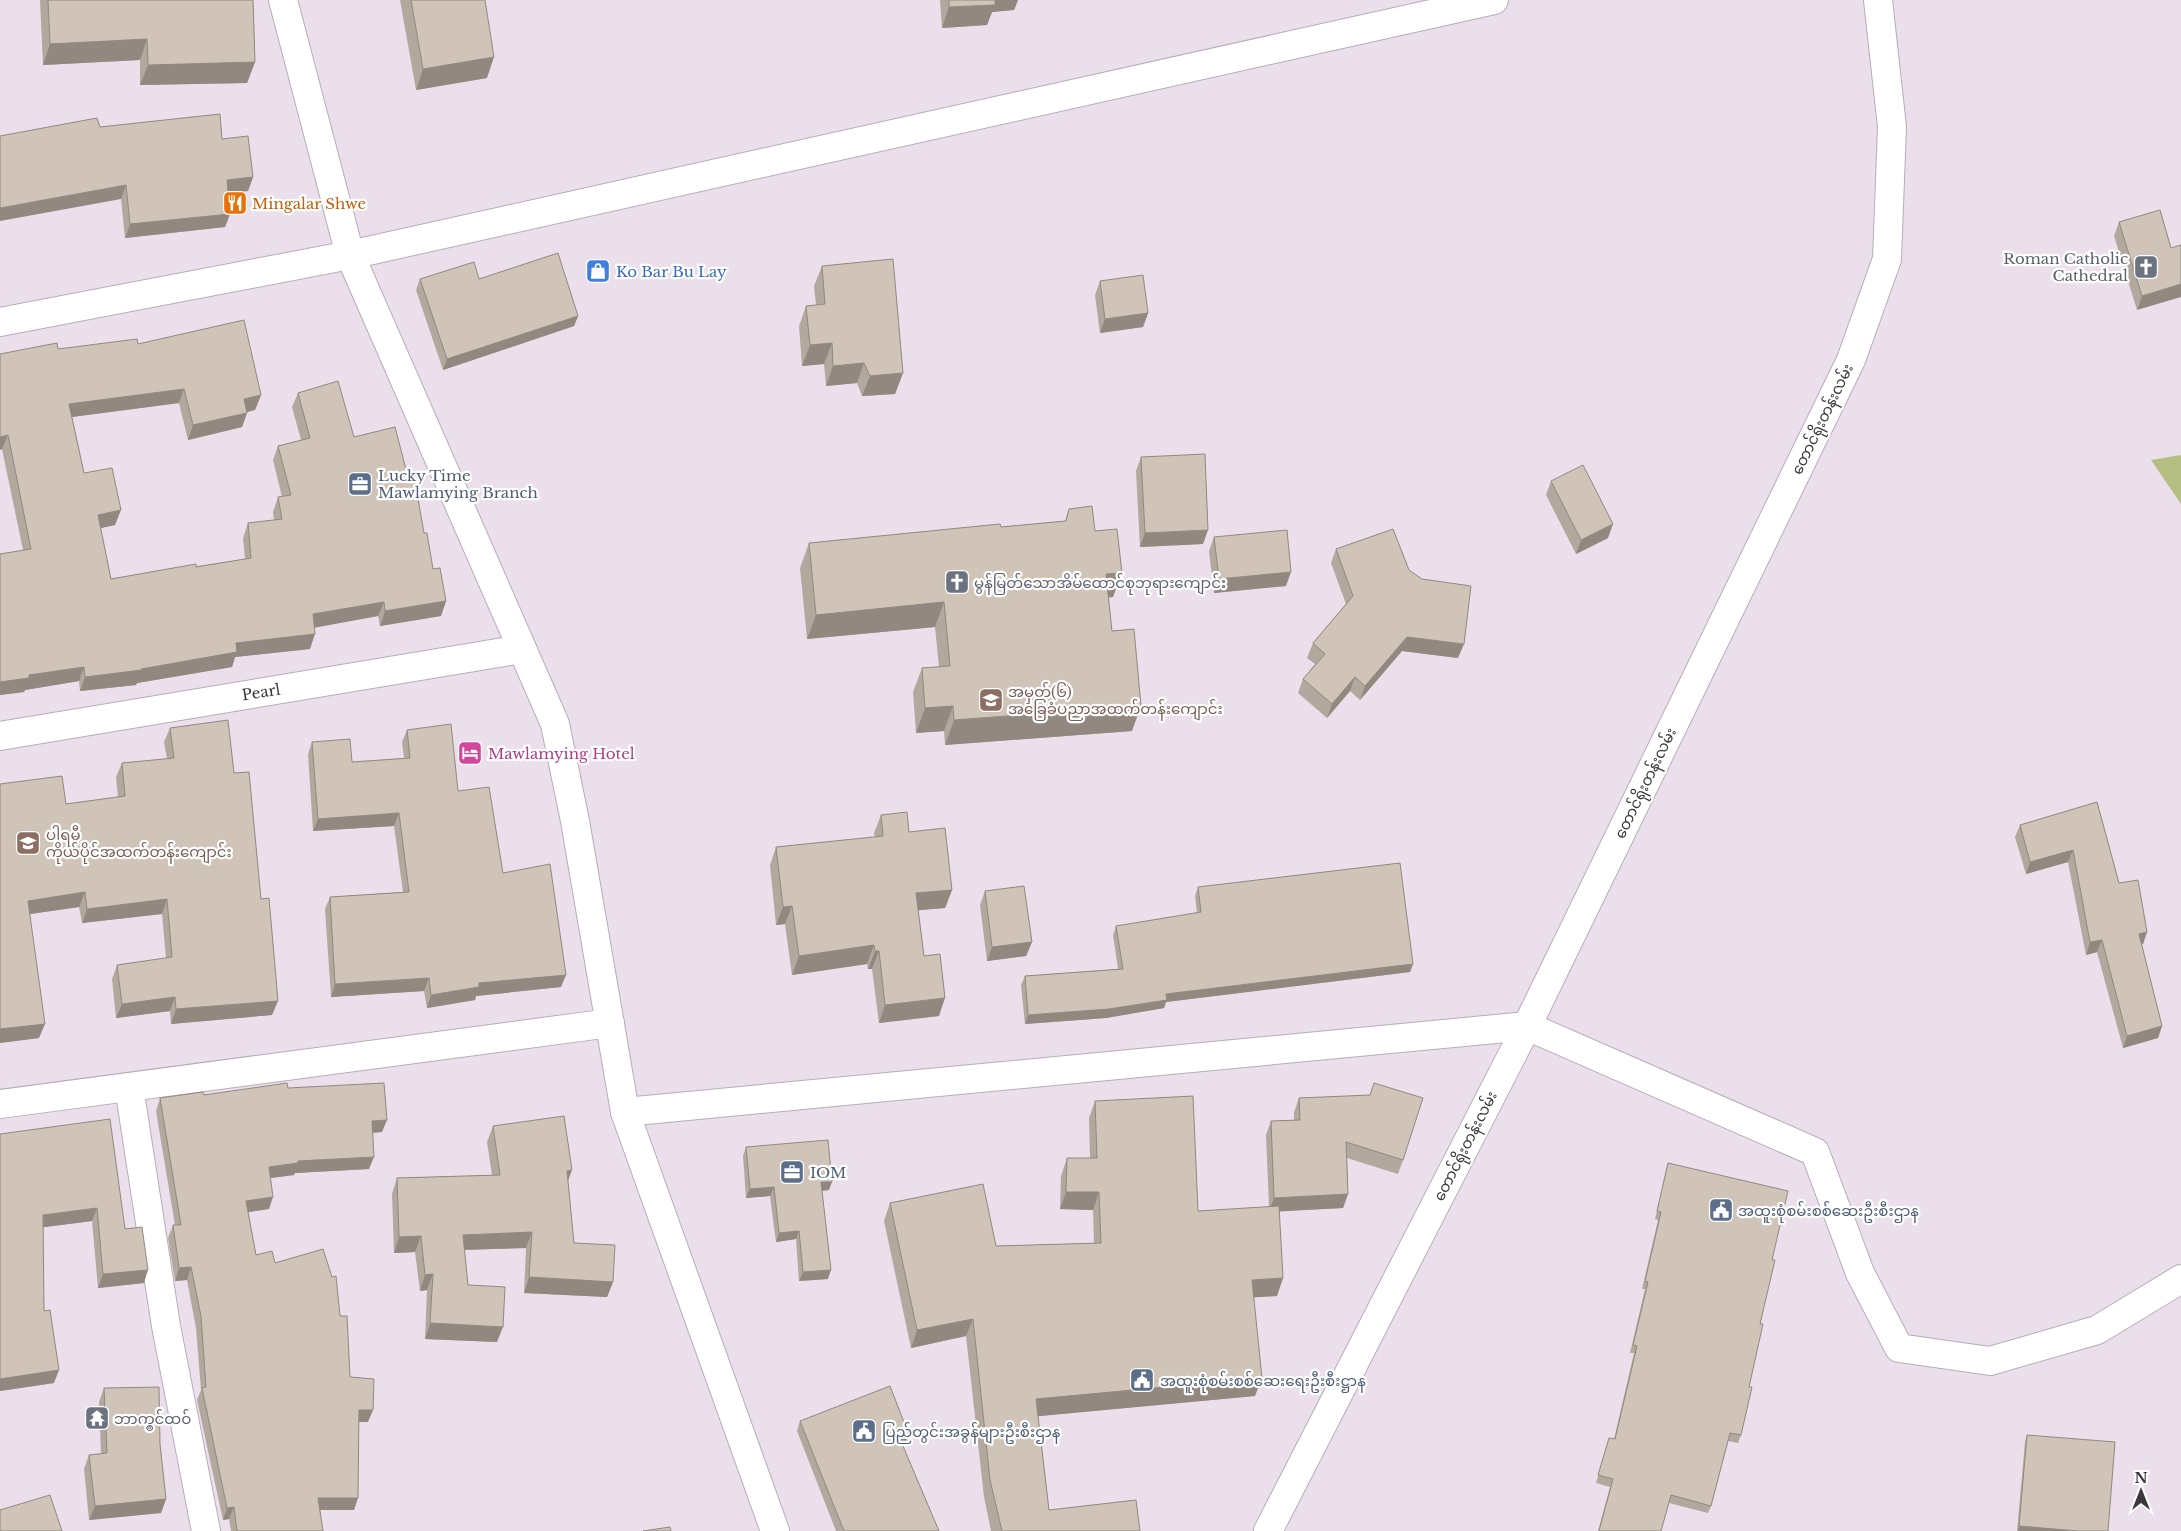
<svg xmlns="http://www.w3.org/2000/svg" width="2181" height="1531" viewBox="0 0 2181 1531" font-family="'Libre Baskerville','Noto Sans Myanmar',serif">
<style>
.green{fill:#b5be82}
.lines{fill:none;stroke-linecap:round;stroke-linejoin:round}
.minor-casing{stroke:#b7acb9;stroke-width:30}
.tertiary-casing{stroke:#b7acb9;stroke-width:30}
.primary-casing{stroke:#b7acb9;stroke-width:30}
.minor{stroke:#fff;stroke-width:28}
.tertiary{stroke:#fff;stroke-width:28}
.primary{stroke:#fff;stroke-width:28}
.wall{fill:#b3a89d}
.shaded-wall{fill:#928880}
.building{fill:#d0c3b7;stroke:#928880}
.labels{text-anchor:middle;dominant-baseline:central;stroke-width:4.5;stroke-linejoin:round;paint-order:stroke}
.food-label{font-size:15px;fill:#c56008;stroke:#fff;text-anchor:start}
.worship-label{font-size:15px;fill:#5b616d;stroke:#fff;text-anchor:start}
.shop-label{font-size:15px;fill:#366cbe;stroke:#fff;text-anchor:start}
.street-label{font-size:15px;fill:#3c373c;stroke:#fff}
.service-label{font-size:15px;fill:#4e5e75;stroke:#fff;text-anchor:start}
.education-label{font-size:15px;fill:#785e54;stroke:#fff;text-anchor:start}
.hotel-label{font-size:15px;fill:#b23c85;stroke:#fff;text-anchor:start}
</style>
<rect width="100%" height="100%" fill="#ebdfec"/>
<path class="green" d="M2181 455V504L2151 460Z"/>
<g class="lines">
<defs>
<g id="minor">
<path d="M0 322 350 255 1494 0"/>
<path d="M0 736 522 649"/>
<path d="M129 1087 166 1326 206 1531"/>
<path d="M0 1104 610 1023"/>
<path d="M625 1112 1527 1026 1815 1152 1860 1273 1899 1348 1990 1361 2097 1330 2181 1279"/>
</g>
<path id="tertiary" d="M1268 1531 1527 1026 1851 360 1887 259 1892 127 1878 0"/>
<path id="primary" d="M283 0 350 255 555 724 575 821 625 1112 775 1531"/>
</defs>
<use href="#minor" class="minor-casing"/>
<use href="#tertiary" class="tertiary-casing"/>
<use href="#primary" class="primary-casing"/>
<use href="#minor" class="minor"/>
<use href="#tertiary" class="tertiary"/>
<use href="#primary" class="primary"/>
</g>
<g class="wall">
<path d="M40 0H253L255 62 247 83 140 85V60L43 65Z"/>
<path d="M400 0H485L487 78 416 90Z"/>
<path d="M940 0H1018L1014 10 992 12 987 25 942 28Z"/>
<path d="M100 127 222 139 253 177 248 191 228 193 230 214 225 227 125 238 121 199Z"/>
<path d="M2119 222 2171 248 2137 310 2114 236Z"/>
<path d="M822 266 903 373 895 394 862 396 857 383 826 386 824 364 802 366 799 326 806 306 816 305 814 286Z"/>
<path d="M420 279H479L578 316 574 326 443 370 416 290Z"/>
<path d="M1100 281 1148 313 1143 327 1100 333 1095 295Z"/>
<path d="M138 344 261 395 255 410 247 412 242 427 188 440 179 403 72 417 84 473 115 525 100 528 111 579 245 559 243 538 248 523 274 520 273 512 278 497H282L273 460 278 446 301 440 292 407 298 393 354 437 408 477 424 533 433 569 446 601 441 616 380 626 378 616 314 627 310 649 235 657 232 667 137 683 136 685 80 691 79 681 25 690 24 692 0 695V554L23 550 2 449 0 450V354L58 349Z"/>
<path d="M1141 457 1203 544 1140 547 1136 471Z"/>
<path d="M1551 481 1608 538 1576 554 1546 495Z"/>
<path d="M1069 509 1095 531 1113 597H1108L1112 631 1132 731 945 745 944 731 916 733 913 692 922 668 939 667 935 627 807 639 800 568 809 543 1001 527 1065 521Z"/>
<path d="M1214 537 1286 586 1214 593 1209 551Z"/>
<path d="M1336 549 1409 570 1458 658 1402 651 1360 700 1350 691 1327 718 1298 693 1303 679 1315 664 1307 658 1313 643 1346 604 1331 563Z"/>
<path d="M170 728 234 773 272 1015 171 1024 170 1011 116 1018 112 979 117 965 166 958 162 914 82 923 79 907 30 914 39 1038 0 1043V784L66 804 118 797 116 777 122 763 167 759 164 742Z"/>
<path d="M407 730 458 791 503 873 561 987 476 996 475 1000 427 1008 424 991 331 997 325 909 330 897 403 892 394 826 313 831 308 754 312 742 352 762 404 758 402 742Z"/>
<path d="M2097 802 2119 883 2147 932 2143 944 2141 945 2162 1026 2158 1038 2123 1048 2097 952 2086 955 2068 862 2026 874 2015 837 2020 825Z"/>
<path d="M881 815 909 832 952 890 945 908 918 910 924 956 939 1016 879 1023 872 969H868L867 964 792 975 785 924 776 925 770 865 776 847 875 837 874 833Z"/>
<path d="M1198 887 1413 964 1410 972 1166 1002 1164 1008 1106 1018 1025 1024 1021 985 1025 976 1118 969 1113 935 1116 926 1197 913 1195 896Z"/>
<path d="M985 891 1032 942 1026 956 987 961 980 905Z"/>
<path d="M1374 1083 1403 1160 1398 1174 1347 1158 1348 1194 1343 1208 1279 1211 1283 1278 1277 1296 1254 1297 1255 1396 1038 1416 1049 1510 1140 1531H991L984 1497 966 1336 911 1348 884 1221 890 1203 996 1246 1094 1243 1093 1210 1060 1209 1061 1176 1067 1158H1090L1089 1118 1095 1101 1198 1211 1269 1207 1266 1135 1271 1121 1294 1120V1112L1299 1098 1370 1095Z"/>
<path d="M288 1088 382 1132 372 1133 369 1169 295 1173 294 1175 270 1178 269 1209 248 1212 256 1255 275 1263 340 1316 350 1377 368 1422H359L354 1510H320L323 1531H231L229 1519 223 1520 197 1400 201 1390 196 1328 187 1280 175 1281 168 1238 173 1225H175L156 1111 160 1098Z"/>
<path d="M493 1126 568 1181 574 1243 613 1282 607 1297 524 1293 526 1248 464 1250 468 1285 497 1342 425 1339 427 1290 420 1291 415 1252 394 1253 392 1194 397 1178 492 1175 487 1142Z"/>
<path d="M0 1134 125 1229 144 1283 98 1288 92 1221 43 1227 44 1311 54 1383 0 1391Z"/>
<path d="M746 1147 829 1190 822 1191 828 1279 799 1281 796 1239 776 1242 770 1196 746 1198 743 1156Z"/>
<path d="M1668 1163 1772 1260 1749 1387 1741 1435 1738 1443 1728 1441 1711 1506 1708 1513 1669 1503 1661 1531H1598L1610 1487 1596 1483 1609 1438 1614 1439 1634 1353H1630L1645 1289H1642L1658 1220 1655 1219 1666 1171Z"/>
<path d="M104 1388 160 1444 166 1499 161 1513 89 1520 84 1469 89 1455 101 1454 99 1402Z"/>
<path d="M800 1421 905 1446 903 1447 939 1531H836L797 1431Z"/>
<path d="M2027 1435 2108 1531H2017L2025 1442Z"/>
</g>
<g class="shaded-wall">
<path d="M991 0H1018L1014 10 992 12 987 25 942 28 949 7Z"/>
<path d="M147 39 140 60 43 65 50 44Z"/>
<path d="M494 57 487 78 416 90 423 69Z"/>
<path d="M255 62 247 83 140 85 148 65Z"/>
<path d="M253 177 248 191 222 194 227 180Z"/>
<path d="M126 185 121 199 0 221V208Z"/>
<path d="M230 214 225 227 125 238 130 224Z"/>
<path d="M2181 284V297L2137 310 2142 296Z"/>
<path d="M1148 313 1143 327 1100 333 1105 319Z"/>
<path d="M578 316 574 326 443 370 447 359Z"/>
<path d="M832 343 824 364 802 366 810 345Z"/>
<path d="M864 363 857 383 826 386 833 366Z"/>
<path d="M903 373 895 394 862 396 870 376Z"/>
<path d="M184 389 179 403 64 418 69 404Z"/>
<path d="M261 395 255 410 238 414 244 399Z"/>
<path d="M247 413 242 427 188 440 193 425Z"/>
<path d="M8 435 2 449 0 450V437Z"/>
<path d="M121 510 115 525 92 530 98 515Z"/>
<path d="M1613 524 1608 538 1576 554 1581 540Z"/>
<path d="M1208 530 1203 544 1140 547 1145 533Z"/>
<path d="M1291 572 1286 586 1214 593 1219 579Z"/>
<path d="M1122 573 1113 597 1097 599 1106 574Z"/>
<path d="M446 601 441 616 380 626 385 611Z"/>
<path d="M384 602 378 616 308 629 313 614Z"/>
<path d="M944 602 935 627 807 639 816 615Z"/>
<path d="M315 634 310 649 235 657 232 667 137 683 136 685 80 691 85 677 141 669 236 643Z"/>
<path d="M1407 637 1464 644 1458 658 1402 651 1360 700 1365 686Z"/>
<path d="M84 667 79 681 25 690 24 692 0 695V682L29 675Z"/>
<path d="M1355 677 1350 691 1327 718 1332 704Z"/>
<path d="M953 706 944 731 916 733 925 708Z"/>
<path d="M1141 706 1132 731 945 745 954 720Z"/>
<path d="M399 813 394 826 313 831 318 819Z"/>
<path d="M2073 850 2068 862 2026 874 2030 862Z"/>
<path d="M952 890 945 908 909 911 916 893Z"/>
<path d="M85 892 79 907 23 915 28 901Z"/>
<path d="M167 899 162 914 82 923 87 909Z"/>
<path d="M792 906 785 924 776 925 783 907Z"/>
<path d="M2147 932 2143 944 2134 946 2139 934Z"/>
<path d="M2102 940 2097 952 2086 955 2090 942Z"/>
<path d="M1032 942 1026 956 987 961 992 947Z"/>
<path d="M874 945 867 964 792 975 799 956Z"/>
<path d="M875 951H879L872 969H868Z"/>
<path d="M1413 964 1410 972 1166 1002 1164 1008 1106 1018 1025 1024 1028 1015 1166 994Z"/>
<path d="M566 975 561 987 476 996 475 1000 427 1008 431 995 479 983Z"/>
<path d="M429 978 424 991 331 997 335 984Z"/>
<path d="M175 997 170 1011 116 1018 122 1004Z"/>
<path d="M945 998 939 1016 879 1023 885 1005Z"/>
<path d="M278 1001 272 1015 171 1024 176 1009Z"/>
<path d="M45 1024 39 1038 0 1043V1029Z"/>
<path d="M2162 1026 2158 1038 2123 1048 2127 1036Z"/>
<path d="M387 1120 382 1132 367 1133 372 1121Z"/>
<path d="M374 1157 369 1169 295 1173 294 1175 264 1179 269 1167 298 1161Z"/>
<path d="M572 1170 566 1186 567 1171Z"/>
<path d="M821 1182H832L829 1190 818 1191Z"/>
<path d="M774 1187 770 1196 746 1198 750 1189Z"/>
<path d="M1066 1192H1099L1093 1210 1060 1209Z"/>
<path d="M1348 1194 1343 1208 1269 1212 1274 1198Z"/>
<path d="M273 1197 269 1209 242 1213 246 1201Z"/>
<path d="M97 1208 92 1221 38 1228 43 1215Z"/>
<path d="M799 1231 796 1239 776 1242 779 1233Z"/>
<path d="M532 1232 526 1248 457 1250 463 1235Z"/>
<path d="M421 1236 415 1252 394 1253 399 1237Z"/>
<path d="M191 1267 187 1280 175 1281 179 1268Z"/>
<path d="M148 1270 144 1283 98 1288 103 1274Z"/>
<path d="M831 1270 828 1279 799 1281 803 1272Z"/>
<path d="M433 1274 427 1290 420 1291 425 1275Z"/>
<path d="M529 1277 613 1282 607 1297 524 1293Z"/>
<path d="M1283 1278 1277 1296 1245 1298 1252 1280Z"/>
<path d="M973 1319 966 1336 911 1348 917 1330Z"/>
<path d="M430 1323 503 1327 497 1342 425 1339Z"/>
<path d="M59 1370 54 1383 0 1391V1379Z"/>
<path d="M1262 1378 1255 1396 1030 1417 1036 1399Z"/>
<path d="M359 1410H373L368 1422H355Z"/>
<path d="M909 1435 905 1446 896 1449 900 1439Z"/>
<path d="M318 1498H358L354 1510H314Z"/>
<path d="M166 1499 161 1513 89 1520 95 1506Z"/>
<path d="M234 1507 229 1519 223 1520 227 1508Z"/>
<path d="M2019 1526 2078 1531H2018Z"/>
</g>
<g class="building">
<path d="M48 0H253L255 62 148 65 147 39 50 44Z"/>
<path d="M411 0H485L494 57 423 69Z"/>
<path d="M949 0H995V5L949 7Z"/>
<path d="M220 114 222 139 248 136 253 177 227 180 230 214 130 224 126 185 0 208V136L97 118 100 127Z"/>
<path d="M2160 210 2171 248 2181 245V284L2142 296 2119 222Z"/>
<path d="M558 253 578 316 447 359 420 279 474 262 479 279Z"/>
<path d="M893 259 903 373 870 376 864 363 833 366 832 343 810 345 806 306 825 304 822 266Z"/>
<path d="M1143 275 1148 313 1105 319 1100 281Z"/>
<path d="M244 320 261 395 244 399 247 413 193 425 184 389 69 404 84 473 112 468 121 510 98 515 111 579 196 564V567L251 558 248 523 282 519 278 497 291 495 278 446 310 438 298 393 338 381 354 437 395 427 408 477 414 476 424 533H427L433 569 440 568 446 601 385 611 384 602 313 614 315 634 236 643 237 652 141 669 142 670 85 677 84 667 29 675V678L0 682V554L31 549 8 435 0 437V354L57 343 58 349 137 339 138 344Z"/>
<path d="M1205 454 1208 530 1145 533 1141 457Z"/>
<path d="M1583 465 1613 524 1581 540 1551 481Z"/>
<path d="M1092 506 1095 531 1117 529 1122 573 1106 574 1112 631 1134 629 1141 706 954 720 953 706 925 708 922 668 950 666 944 602 816 615 809 543 1000 524 1001 527 1066 521 1069 509Z"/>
<path d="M1393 529 1409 570 1422 579 1471 586 1464 644 1407 637 1365 686 1355 677 1332 704 1303 679 1325 654 1313 643 1353 596 1336 549Z"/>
<path d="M1287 530 1291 572 1219 579 1214 537Z"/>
<path d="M228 720 234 773 249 772 261 899 269 898 278 1001 176 1009 175 997 122 1004 117 965 172 957 167 899 87 909 85 892 28 901 45 1024 0 1029V784L62 776 66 804 125 796 122 763 174 758 170 728Z"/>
<path d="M451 724 458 791 489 787 503 873 550 864 566 975 479 983V987L431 995 429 978 335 984 330 897 409 892 399 813 318 819 312 742 350 739 352 762 410 758 407 730Z"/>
<path d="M2097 802 2119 883 2138 880 2147 932 2139 934 2162 1026 2127 1036 2102 940 2090 942 2073 850 2030 862 2020 825Z"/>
<path d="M907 812 909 832 945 828 952 890 916 893 924 956 940 954 945 998 885 1005 879 951H875L874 945 799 956 792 906 783 907 776 847 883 836 881 815Z"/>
<path d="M1400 863 1413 964 1166 994 1167 1000 1109 1009 1028 1015 1025 976 1123 969 1116 926 1201 912 1198 887Z"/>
<path d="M1024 886 1032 942 992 947 985 891Z"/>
<path d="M287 1083 288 1088 384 1083 387 1120 372 1121 374 1157 298 1161V1163L269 1167 273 1197 246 1201 256 1255 272 1251 275 1263 323 1249 332 1277 336 1276 340 1316H347L350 1377 374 1379 373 1410H359L358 1498H318L323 1531H237L234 1507 227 1508 202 1388 206 1387 201 1316 191 1267 179 1268 173 1225H181L160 1098 203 1092 204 1095Z"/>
<path d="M1374 1083 1423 1098 1403 1160 1346 1142 1348 1194 1274 1198 1271 1121 1300 1120 1299 1098 1370 1095Z"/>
<path d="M1193 1096 1198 1211 1279 1206 1283 1278 1252 1280 1262 1378 1036 1399 1049 1510 1136 1500 1140 1531H1002L990 1480 973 1319 917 1330 890 1203 983 1184 996 1246 1101 1243 1099 1192H1066L1067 1158H1097L1095 1101Z"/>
<path d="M564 1116 572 1170 567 1171 574 1243 615 1245 613 1282 529 1277 532 1232 463 1235 468 1285 505 1287 503 1327 430 1323 433 1274 425 1275 421 1236 399 1237 397 1178 500 1175 493 1126Z"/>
<path d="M110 1119 125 1229 142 1227 148 1270 103 1274 97 1208 43 1215 44 1311 50 1310 59 1370 0 1379V1134Z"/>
<path d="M828 1140 832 1182H821L831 1270 803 1272 799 1231 779 1233 774 1187 750 1189 746 1147Z"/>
<path d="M1668 1163 1788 1191 1772 1260H1775L1760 1324H1763L1749 1387H1752L1741 1435 1730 1433 1711 1506 1671 1495 1661 1531H1599L1613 1479 1598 1475 1609 1438 1615 1439 1637 1346 1633 1345 1648 1282 1645 1281 1661 1212 1657 1211Z"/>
<path d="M890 1386 909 1435 900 1439 939 1531H844L800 1421Z"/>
<path d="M159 1387 160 1444 166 1499 95 1506 89 1455 107 1453 104 1388Z"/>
<path d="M2027 1435 2115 1442 2108 1531H2078L2019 1526Z"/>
<path d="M50 1495 62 1531H0V1510Z"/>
<path d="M670 1527 671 1531H643Z"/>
</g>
<defs>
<symbol id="restaurant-square" viewBox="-11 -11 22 22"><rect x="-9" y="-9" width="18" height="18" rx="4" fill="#e8710a" stroke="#fff"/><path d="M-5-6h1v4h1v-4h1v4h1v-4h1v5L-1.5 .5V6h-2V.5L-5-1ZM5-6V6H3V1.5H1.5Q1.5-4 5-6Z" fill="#fff"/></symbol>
<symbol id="church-square" viewBox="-11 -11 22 22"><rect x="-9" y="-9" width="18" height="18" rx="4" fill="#6b7280" stroke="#fff"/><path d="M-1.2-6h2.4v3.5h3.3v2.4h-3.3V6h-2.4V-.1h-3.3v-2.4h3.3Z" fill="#fff"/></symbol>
<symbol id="shop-square" viewBox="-11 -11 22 22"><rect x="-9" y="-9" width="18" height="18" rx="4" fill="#3f7fe0" stroke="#fff"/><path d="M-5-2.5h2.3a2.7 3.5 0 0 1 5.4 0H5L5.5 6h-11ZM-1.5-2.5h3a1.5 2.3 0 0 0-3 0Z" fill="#fff"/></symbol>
<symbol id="office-square" viewBox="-11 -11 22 22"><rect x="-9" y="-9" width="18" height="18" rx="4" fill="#5c6f8a" stroke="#fff"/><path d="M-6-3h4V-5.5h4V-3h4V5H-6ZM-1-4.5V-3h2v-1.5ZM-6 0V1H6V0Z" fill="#fff"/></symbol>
<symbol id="school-square" viewBox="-11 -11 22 22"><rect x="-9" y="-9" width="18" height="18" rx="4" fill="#8d6e63" stroke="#fff"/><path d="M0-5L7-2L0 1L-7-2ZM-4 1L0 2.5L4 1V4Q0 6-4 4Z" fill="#fff"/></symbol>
<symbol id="hotel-square" viewBox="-11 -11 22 22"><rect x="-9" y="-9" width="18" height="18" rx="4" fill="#d1479c" stroke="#fff"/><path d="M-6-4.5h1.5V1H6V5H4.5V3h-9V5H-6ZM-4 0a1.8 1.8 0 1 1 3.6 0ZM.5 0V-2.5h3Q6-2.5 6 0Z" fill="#fff"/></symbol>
<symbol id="civic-square" viewBox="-11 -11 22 22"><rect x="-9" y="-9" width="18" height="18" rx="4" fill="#5c6f8a" stroke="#fff"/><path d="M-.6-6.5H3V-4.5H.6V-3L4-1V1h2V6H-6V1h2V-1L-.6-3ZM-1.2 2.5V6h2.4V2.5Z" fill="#fff"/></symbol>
<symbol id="temple-square" viewBox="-11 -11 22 22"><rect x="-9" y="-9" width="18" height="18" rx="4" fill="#6b7280" stroke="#fff"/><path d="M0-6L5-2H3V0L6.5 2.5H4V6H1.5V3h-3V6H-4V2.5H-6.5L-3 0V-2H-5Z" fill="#fff"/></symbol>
</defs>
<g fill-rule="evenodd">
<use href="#restaurant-square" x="221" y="189" width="28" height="28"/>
<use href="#church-square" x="2132" y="253" width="28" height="28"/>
<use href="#shop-square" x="584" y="257" width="28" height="28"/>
<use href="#office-square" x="346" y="470" width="28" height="28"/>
<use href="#church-square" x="943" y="568" width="28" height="28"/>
<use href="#school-square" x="977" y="686" width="28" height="28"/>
<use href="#hotel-square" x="456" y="739" width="28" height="28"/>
<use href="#school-square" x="14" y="829" width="28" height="28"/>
<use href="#office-square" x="778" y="1158" width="28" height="28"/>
<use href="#civic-square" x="1707" y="1196" width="28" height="28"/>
<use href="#civic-square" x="1128" y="1366" width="28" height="28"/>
<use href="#temple-square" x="83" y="1404" width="28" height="28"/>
<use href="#civic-square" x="850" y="1417" width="28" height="28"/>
</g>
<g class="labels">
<g class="food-label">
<text x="252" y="203">Mingalar Shwe</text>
</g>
<g class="worship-label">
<text x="2128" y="258" text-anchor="end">Roman Catholic<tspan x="2128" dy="17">Cathedral</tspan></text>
<text x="974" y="582">မွန်မြတ်သောအိမ်ထောင်စုဘုရားကျောင်း</text>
<text x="114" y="1418">ဘာက္ၜၚ်ထဝ်</text>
</g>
<g class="shop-label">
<text x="616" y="271">Ko Bar Bu Lay</text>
</g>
<g class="street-label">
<text transform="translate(1822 419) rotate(-64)">တောင်ရိုးတန်းလမ်း</text>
<text transform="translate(261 692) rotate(-9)">Pearl</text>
<text transform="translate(1645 783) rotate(-64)">တောင်ရိုးတန်းလမ်း</text>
<text transform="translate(1465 1146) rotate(-63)">တောင်ရိုးတန်းလမ်း</text>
</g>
<g class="service-label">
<text x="378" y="475">Lucky Time<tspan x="378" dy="17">Mawlamying Branch</tspan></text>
<text x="810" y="1172">IOM</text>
<text x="1738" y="1210">အထူးစုံစမ်းစစ်ဆေးဦးစီးဌာန</text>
<text x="1160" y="1380">အထူးစုံစမ်းစစ်ဆေးရေးဦးစီးဋ္ဌာန</text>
<text x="882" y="1431">ပြည်တွင်းအခွန်များဦးစီးဌာန</text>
</g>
<g class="education-label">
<text x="1008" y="691">အမှတ်(၆)<tspan x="1008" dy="17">အခြေခံပညာအထက်တန်းကျောင်း</tspan></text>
<text x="46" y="834">ပါရမီ<tspan x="46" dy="17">ကိုယ်ပိုင်အထက်တန်းကျောင်း</tspan></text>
</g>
<g class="hotel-label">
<text x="488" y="753">Mawlamying Hotel</text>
</g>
</g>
<g transform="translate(2141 1491)" stroke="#ffffff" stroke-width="4" paint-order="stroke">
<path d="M0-4L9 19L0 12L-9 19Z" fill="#3c373c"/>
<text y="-8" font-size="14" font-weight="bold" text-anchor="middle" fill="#3c373c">N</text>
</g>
</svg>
